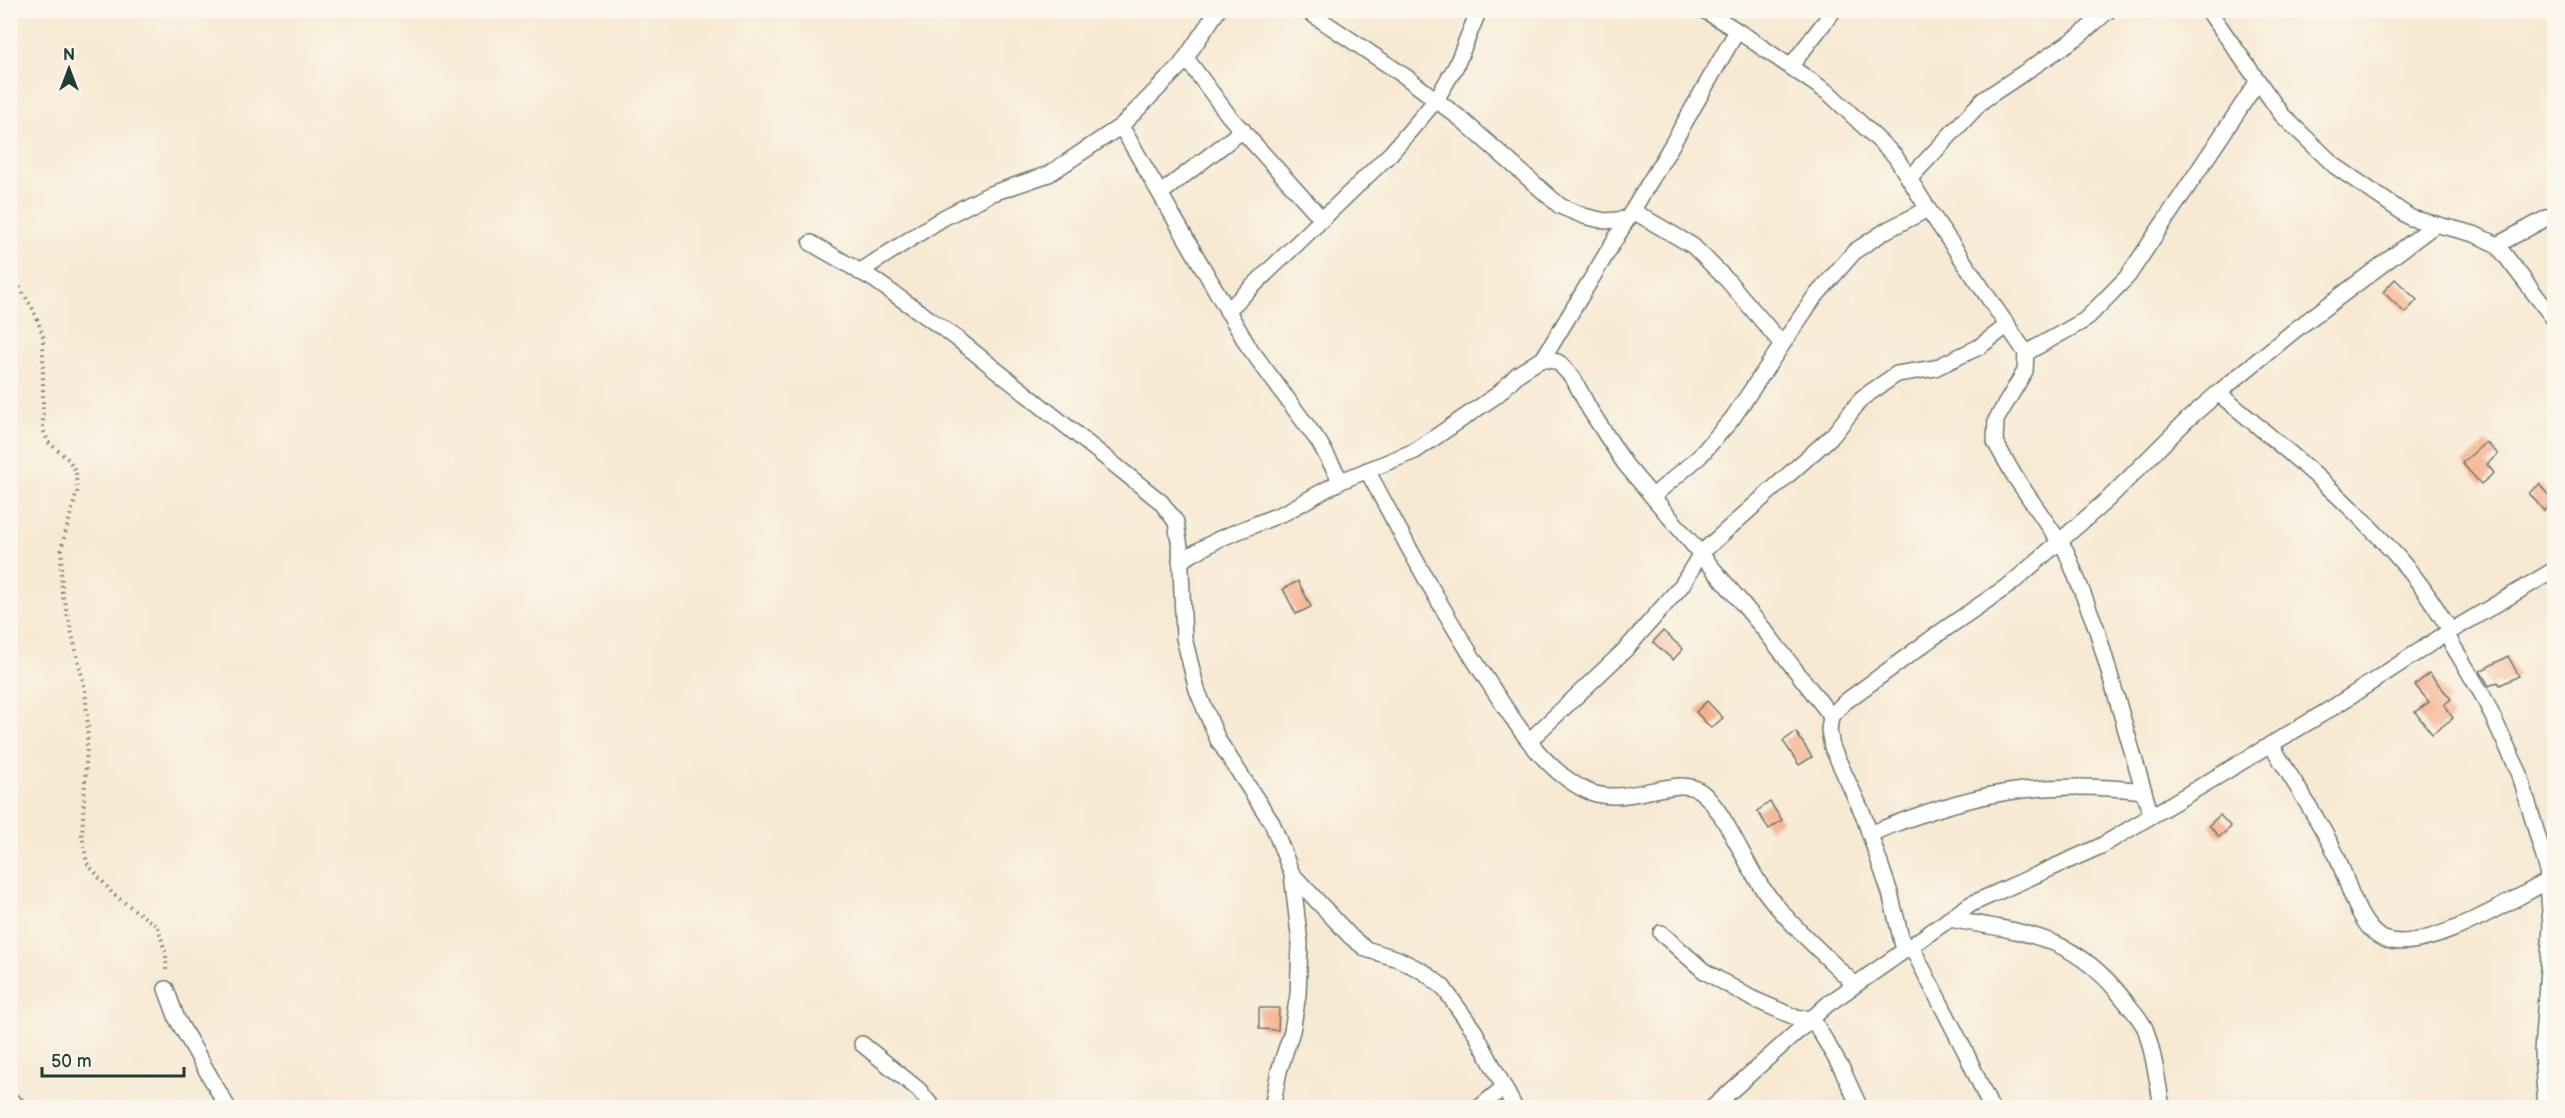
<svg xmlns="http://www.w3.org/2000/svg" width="2565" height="1118" viewBox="0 0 2565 1118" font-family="'Balsamiq Sans',sans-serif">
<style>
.building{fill:#f5aa85}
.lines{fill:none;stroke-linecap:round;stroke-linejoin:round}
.street-casing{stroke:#6b796c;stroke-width:18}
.path{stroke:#6b796c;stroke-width:4;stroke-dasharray:1.5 4.5;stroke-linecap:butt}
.street{stroke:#fff;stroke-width:15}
</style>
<rect width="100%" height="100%" fill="#fbf7ec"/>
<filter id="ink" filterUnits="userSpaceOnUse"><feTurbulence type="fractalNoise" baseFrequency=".0167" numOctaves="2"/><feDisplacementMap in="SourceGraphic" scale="12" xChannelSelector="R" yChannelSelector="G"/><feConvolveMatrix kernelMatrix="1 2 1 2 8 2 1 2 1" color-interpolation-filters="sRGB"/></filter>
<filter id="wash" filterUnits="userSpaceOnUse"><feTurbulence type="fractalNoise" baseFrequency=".008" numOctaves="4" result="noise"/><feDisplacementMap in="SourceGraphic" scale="24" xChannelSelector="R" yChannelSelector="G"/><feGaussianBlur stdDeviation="1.35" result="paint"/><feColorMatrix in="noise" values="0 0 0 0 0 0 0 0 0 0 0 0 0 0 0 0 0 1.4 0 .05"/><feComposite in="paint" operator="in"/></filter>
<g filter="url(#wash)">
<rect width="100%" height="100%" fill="#f7e9d3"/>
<g id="blocks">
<g class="building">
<path d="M2395 279 2417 300 2405 313 2383 292Z"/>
<path d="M2486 442 2498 454 2487 464 2494 473 2481 484 2462 463Z"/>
<path d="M2540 484 2554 501 2544 511 2529 493Z"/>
<path d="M1298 581 1311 607 1296 614 1283 589Z"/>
<path d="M1663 631 1683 649 1673 660 1653 642Z"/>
<path d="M2508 656 2519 676 2500 685 2498 682 2489 686 2480 671Z"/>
<path d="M2429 673 2451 699 2444 705 2453 718 2432 734 2415 712 2429 702 2415 685Z"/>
<path d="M1707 701 1723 718 1711 728 1696 712Z"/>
<path d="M1796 732 1812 757 1799 765 1783 741Z"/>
<path d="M1770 802 1782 820 1769 829 1757 811Z"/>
<path d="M2220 815 2231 827 2219 837 2209 825Z"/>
<path d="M1259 1008H1279L1278 1030 1259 1029Z"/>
</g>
</g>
</g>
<g filter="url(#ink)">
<use href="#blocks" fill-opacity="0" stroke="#6b796c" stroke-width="1.5"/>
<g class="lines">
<defs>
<g id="street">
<path d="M1306 10 1406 77 1461 119 1560 206 1584 216 1605 221 1628 219"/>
<path d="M1704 10 1744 35 1830 94 1895 156 1928 209 2026 353 2025 371 1996 420 1995 442 2015 477 2066 551 2096 627 2151 816"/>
<path d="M2208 10 2282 115 2335 166 2411 218 2474 234 2497 245 2554 319"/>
<path d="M1186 58 1229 116 1322 219"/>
<path d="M1790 67 1834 10"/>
<path d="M1121 126 1248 346 1319 442 1341 481"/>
<path d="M1909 179 1983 100 2079 36 2109 10"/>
<path d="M1161 193 1243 130"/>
<path d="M1633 211 1693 246 1728 281 1782 344"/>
<path d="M811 243 873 279 955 337 1161 502 1176 522 1180 547 1184 638 1197 690 1218 740 1272 823 1292 874 1300 943 1298 995 1292 1031 1279 1071 1272 1108"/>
<path d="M2497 245 2554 214"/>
<path d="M859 272 943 218 990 194 1049 174 1121 126 1181 65 1218 10"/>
<path d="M1227 311 1391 153 1436 100 1456 66 1479 10"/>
<path d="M2026 353 2085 320 2128 276 2258 81"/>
<path d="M1543 359 1666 155 1737 31"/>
<path d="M2218 393C2286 449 2356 506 2412 574 2427 592 2438 612 2451 631"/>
<path d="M1367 470C1406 543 1444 615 1489 683 1514 721 1540 765 1581 788 1623 812 1672 773 1700 791 1722 806 1745 863 1761 886 1787 923 1823 953 1855 985"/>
<path d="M1653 496 1699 457 1732 419 1813 299 1855 251 1887 230 1928 209"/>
<path d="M1180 561 1219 539 1286 512 1341 481 1415 451 1497 395 1518 374 1535 363 1543 359 1558 362 1573 378 1590 410 1625 464 1762 627 1831 716"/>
<path d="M2446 634 2483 696 2519 772 2547 868 2551 927 2542 1052 2546 1108"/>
<path d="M1530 740 1627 648 1682 585 1701 553 1833 435 1862 398 1897 374 1935 368 1979 347 2008 325"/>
<path d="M2271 744C2293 781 2317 817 2336 854 2347 878 2358 929 2384 939 2425 955 2511 900 2548 881"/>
<path d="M1870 834C1967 793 2040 779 2144 791"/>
<path d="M1292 874 1351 937 1366 949 1398 959 1424 972 1443 987 1475 1032 1515 1108"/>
<path d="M1949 919C2026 933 2074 934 2125 1001 2132 1010 2143 1021 2146 1031 2154 1055 2158 1082 2162 1108"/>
<path d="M1661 933 1704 971 1751 998 1799 1019 1812 1018 1842 1069 1860 1108"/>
<path d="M1911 946 1966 1053 1991 1108"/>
<path d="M1904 950 1890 893 1863 814 1832 747 1829 730 1831 716 1845 702 1935 636 2012 583 2108 499 2188 419 2218 393 2295 330 2436 224"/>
<path d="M166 989 177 1019 228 1108"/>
<path d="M862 1044 919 1090 933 1108"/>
<path d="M10 1100 21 1108"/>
<path d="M1479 1108 1504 1087"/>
<path d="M1712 1108 1828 1004 1971 904 2101 846 2332 708 2439 638 2554 570"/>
</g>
</defs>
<use href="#street" class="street-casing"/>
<path class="path" d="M10 272 33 309 43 335V429L48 442 69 460 76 472 77 492 62 545 61 568 62 592 85 689 88 728 82 835 87 863 113 894 158 927 166 955V973"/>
<use href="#street" class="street"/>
</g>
</g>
<rect width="2565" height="1118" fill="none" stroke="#fbf7ec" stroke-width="36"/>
<g transform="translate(69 69)" stroke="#fbf7ec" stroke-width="4.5" paint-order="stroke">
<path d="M0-4.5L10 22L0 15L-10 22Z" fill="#1f3d34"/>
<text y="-9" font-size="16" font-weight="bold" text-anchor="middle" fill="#1f3d34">N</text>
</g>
<path d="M42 1067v9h142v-9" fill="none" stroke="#1f3d34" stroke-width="3"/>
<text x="51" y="1067" font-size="18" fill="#1f3d34" stroke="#fbf7ec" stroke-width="4.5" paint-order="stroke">50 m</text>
</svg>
